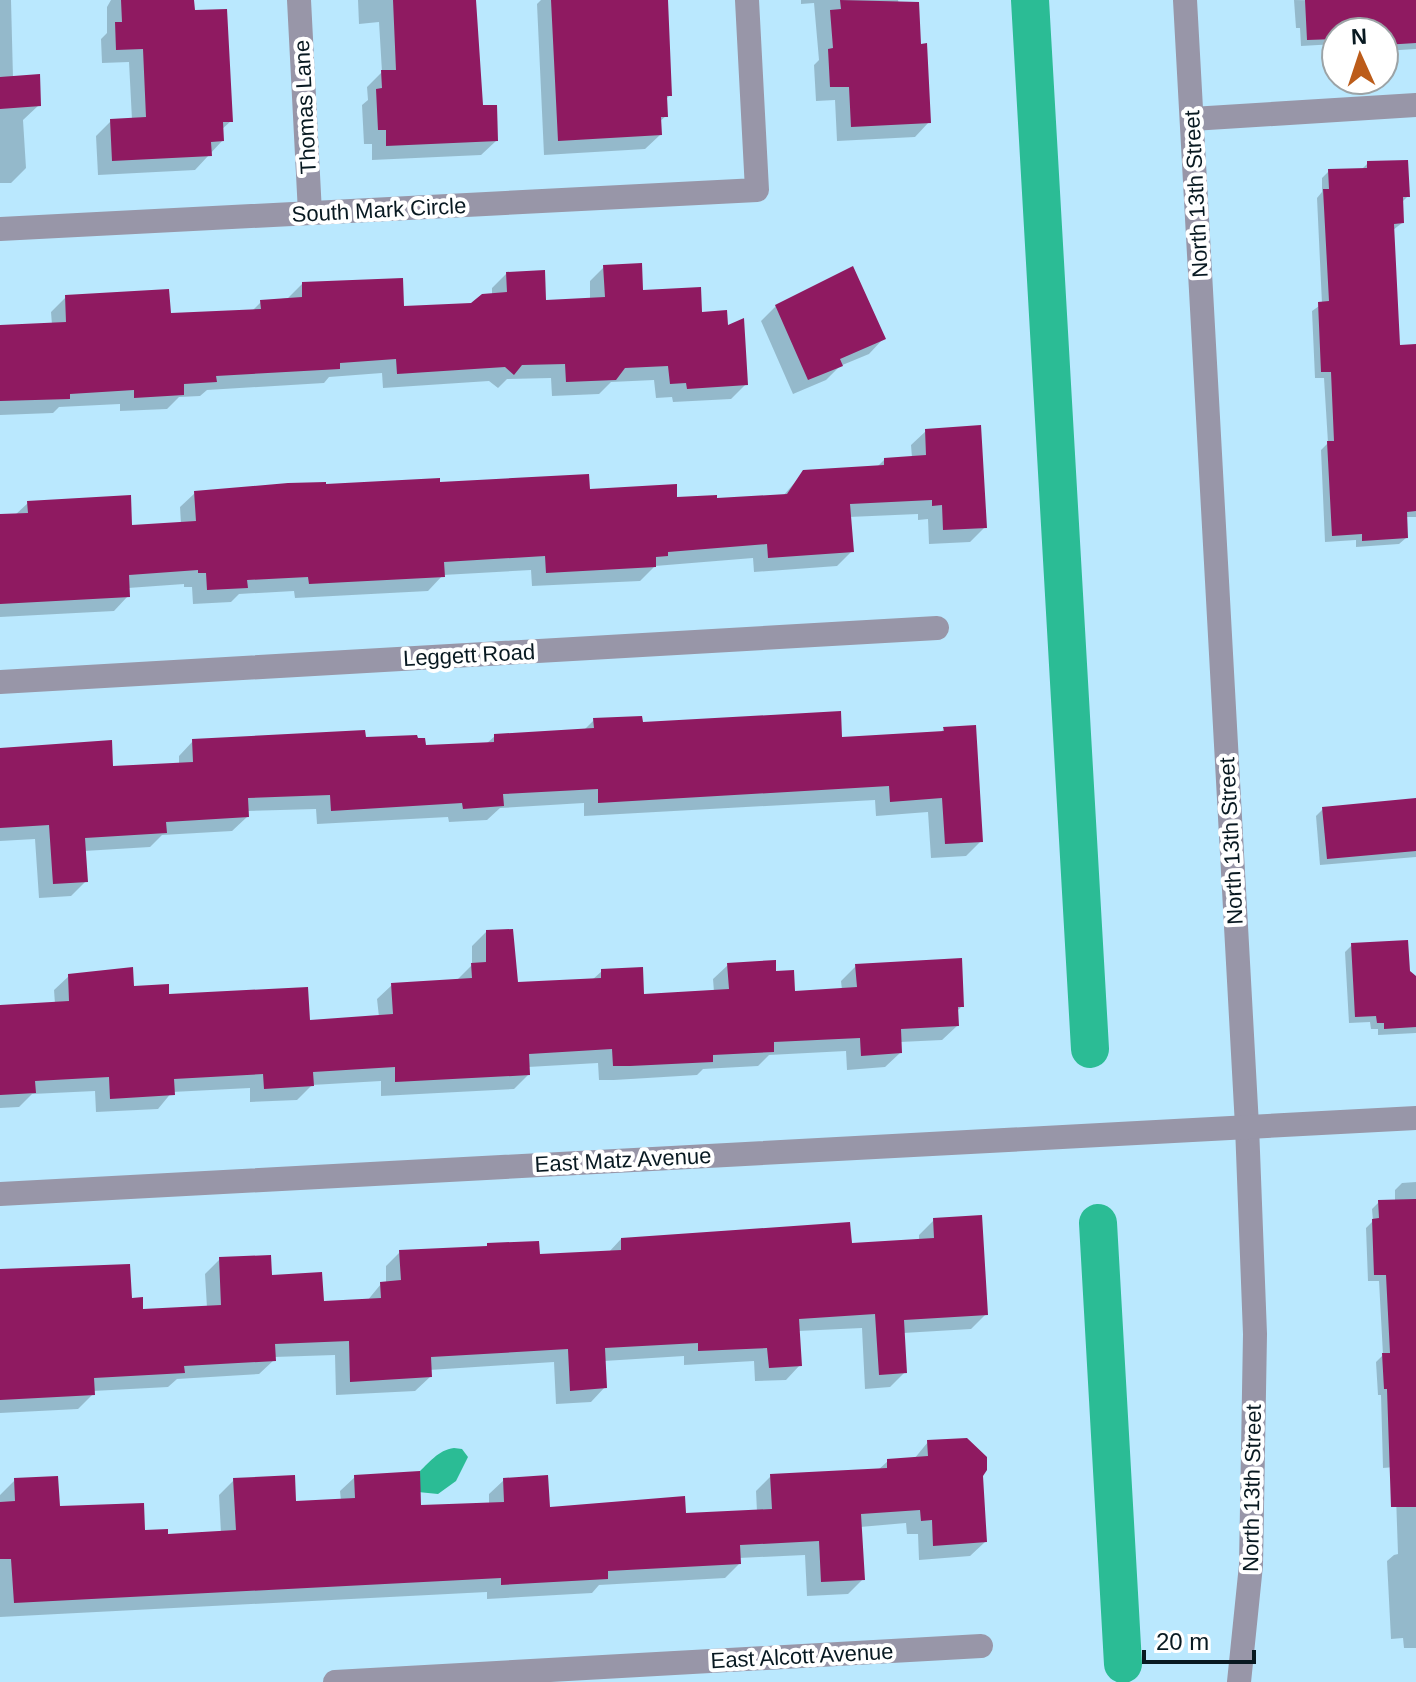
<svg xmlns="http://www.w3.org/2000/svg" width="1416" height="1682" viewBox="0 0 1416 1682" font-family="Arial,sans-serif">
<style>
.water{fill:#2bbc95}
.shadow{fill:#0003}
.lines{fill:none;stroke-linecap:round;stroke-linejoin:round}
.canal{stroke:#2bbc95;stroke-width:38}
.building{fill:#8f1a61}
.minor{stroke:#9896a8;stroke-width:24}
.labels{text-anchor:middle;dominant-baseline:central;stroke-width:8;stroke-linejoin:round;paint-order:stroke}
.street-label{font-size:22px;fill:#081921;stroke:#fff}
</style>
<rect width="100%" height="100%" fill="#bae8fe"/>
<path class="water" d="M454 1448 462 1449 468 1457 456 1481 438 1494 418 1492 417 1474C429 1463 438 1450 454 1448Z"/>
<g class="shadow">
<path d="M0 0H11L13 78 39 105 23 120 26 168 11 183H0Z"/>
<path d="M111 0H192L193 13 231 121 221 130 222 141 195 170 98 175 96 136 111 121 132 120 129 62 102 63 101 39 107 33V7Z"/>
<path d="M358 0H474L481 107 496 141 481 155 372 160V144H364L362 105 368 100 367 87 382 72 379 22 359 24Z"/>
<path d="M541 0H666L670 95 665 100 666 116 659 122 660 135 645 149 544 155 537 4Z"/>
<path d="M801 0H898L929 122 915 137 837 141 835 100 816 101 814 65 819 60 814 3 801 4Z"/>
<path d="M1294 0 1416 2V49L1384 51V32H1336V44L1301 46 1300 28H1296Z"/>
<path d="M1368 163 1408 196 1401 203 1402 223 1393 230 1398 347 1416 346V517H1405L1406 538 1399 544 1356 547V540L1325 542 1321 450 1328 443 1324 378H1315L1312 311 1322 304 1317 198 1322 192V178L1329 171 1361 170Z"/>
<path d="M604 267 642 292 700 315 726 328 746 384 731 399 673 402 672 397 656 398 654 380 611 382 599 394 552 396 551 378 507 379 498 388 489 381 383 388 382 373 329 377 324 383 207 390 200 396 179 397 167 409 120 411V404L59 407 53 413 0 415V327L52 325 51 312 66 297 169 316 252 311 261 302 288 298 302 284 402 308 472 305 492 295V288L506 274 544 302 590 300V281Z"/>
<path d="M776 306 883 339 869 354 840 366 826 380 793 394 761 321Z"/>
<path d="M926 431 985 527 970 542 929 544 928 519 918 520V514L849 517 852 551 837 566 754 572 753 558 655 566 640 581 532 586 531 570 443 575 428 591 295 598 294 591 239 594 231 602 193 604 192 587H184V584L128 588V596L114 611 0 617V516L15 515 28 503 130 527 181 524 180 507 195 493 438 484 588 491 715 501 783 496 804 472 877 467 885 459 912 458 911 445Z"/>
<path d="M594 720 840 739 940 733 944 729 981 841 966 856 931 858 928 812 876 816 875 800 584 816V803L500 808 487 820 449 822 448 817 317 824 316 809 247 811V817L232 831 162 835 150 847 84 851 86 881 71 896 39 898 35 839 0 841V750L112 768 179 765V756L193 741 364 740 424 747 486 744 495 736 583 731Z"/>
<path d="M1416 800V857L1320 865 1316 816 1323 809Z"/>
<path d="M486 932 516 984 592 980 602 971 642 996 714 992 713 979 728 965 774 973 793 993 842 990 841 981 856 966 962 1006 956 1012 957 1026 942 1040 900 1042V1053L885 1067 847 1070 846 1051 769 1055 758 1066 703 1069 697 1075 614 1080H599L598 1063 528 1067V1075L514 1089 381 1096V1081L312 1085 297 1100 250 1102V1088L172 1092 158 1109 96 1112 95 1091 32 1094 19 1107 0 1108V1007L55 1004 54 990 69 976 308 1022 379 1017 377 999 392 985 456 981 472 965V946Z"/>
<path d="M1352 945 1416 978V1033L1378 1035V1029H1371L1370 1022 1349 1023 1345 952Z"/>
<path d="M1416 1182V1648H1404L1403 1638 1391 1639 1387 1561 1394 1555 1398 1554 1395 1467 1383 1468 1381 1395H1378L1376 1362 1383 1355 1379 1281H1368L1366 1228 1373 1221 1372 1209 1379 1202H1395V1190L1402 1183Z"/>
<path d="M934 1220 986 1314 971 1329 903 1333 905 1372 890 1387 865 1389 862 1328 798 1331 800 1365 786 1380 755 1381 754 1361 684 1365V1356L604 1361 605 1387 591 1402 556 1404 554 1362 429 1370 430 1377 415 1391 336 1395 335 1355 274 1357V1360L259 1374 177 1379 168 1387 93 1391V1394L78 1409 0 1413V1272L130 1300 141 1311 207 1308 205 1274 220 1259 270 1277 322 1303 367 1301 381 1284 386 1283V1266L400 1252 485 1248 488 1245 538 1257 608 1253 621 1239 850 1245 919 1241V1235Z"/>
<path d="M928 1442 981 1475 985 1542 970 1556 919 1560 918 1534H907L906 1523 860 1527 863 1579 848 1594 807 1596 805 1555 739 1558V1564L725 1578 599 1585 592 1593 487 1599V1592L0 1617V1495L15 1480 58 1508 143 1532 166 1536 221 1533 219 1495 234 1480 294 1503 341 1501 340 1491 355 1477 419 1507 489 1504V1494L504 1480 548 1509 684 1516 757 1512 756 1491 771 1476 878 1470 888 1461 914 1459Z"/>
</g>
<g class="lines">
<g class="canal">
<path d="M1030 0 1090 1049"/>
<path d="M1098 1223 1123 1664"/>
</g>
</g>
<g class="building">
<path d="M121 0H194L195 10 227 9 233 122H223L224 141 211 142 212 156 112 161 110 119 146 117 143 49 116 50 115 22H122Z"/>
<path d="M393 0H476L483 105H497L498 141 386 146V130H378L376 89 382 88 381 70H396Z"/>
<path d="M551 0H668L672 96H667L668 117H661L662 135 558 141Z"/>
<path d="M840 0 919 2 921 44 927 43 931 123 851 127 849 87H830L828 49 833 48 830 10 841 9Z"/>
<path d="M1305 0H1416V43L1384 45V32H1336V39L1307 40Z"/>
<path d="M40 74 41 106 0 109V77Z"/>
<path d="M1408 160 1410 197H1403L1404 223 1394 224 1400 345 1416 344V511L1407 512 1408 538 1362 541V534L1332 536 1327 441H1334L1331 372H1321L1318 302 1329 301 1323 189H1329L1328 169 1367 168V161Z"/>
<path d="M642 263 643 290 701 287 702 312 727 310 728 325 744 318 748 385 687 389 686 383 670 384 668 366 625 368 616 380 566 382 565 364 522 365 514 375 505 367 397 374 396 359 340 363V369L216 376 217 382 184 384V395L134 398V390L70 394V399L0 401V325L66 322 65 295 169 289 171 313 261 309 260 300 302 297V282L403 278 404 306 471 303 482 294 507 292 506 272 545 270 546 300 605 297 603 265Z"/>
<path d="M853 266 886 339 840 359 843 366 808 380 775 305Z"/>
<path d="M981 425 987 528 943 530 942 505 932 506V500L850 504 854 552 768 558 767 544 668 552V556L656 557V567L546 573 545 556 444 562 445 577 309 584 308 577 247 580 248 588 207 590 206 573H198V570L129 575 130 597 0 604V514L28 513 27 501 131 495 132 525 196 521 194 491 288 483 326 482V484L440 478V482L589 474 590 489 677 484V497L717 495V498L787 494 803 470 884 465V458L926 455 925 429Z"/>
<path d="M841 711 842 737 944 731 943 727 976 725 983 842 945 844 942 798 890 802 889 786 598 803V789L503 794 504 806 463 809 462 803 331 811 330 795 248 798 249 817 166 822 167 833 85 838 88 882 53 884 49 825 0 828V748L112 740 113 766 193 762 192 739 365 730 366 737 417 735 418 738H425L426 745 494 742V734L594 728 593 718 642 716 643 722Z"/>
<path d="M1416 798V851L1327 859 1322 807Z"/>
<path d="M513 929 518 982 601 978V969L643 967 644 994 729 989 727 963 776 960V971L794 970 795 991 857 987 855 964 962 958 964 1007H958L959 1026 901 1029 902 1053 861 1056 860 1038 774 1042V1052L713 1055V1062L630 1066H613L612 1049 529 1054 530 1075 395 1082V1067L313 1072 314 1086 264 1089 263 1074 174 1079 175 1095 110 1099 109 1077 35 1081 36 1093 0 1095V1005L69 1001 68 974 133 967 134 986 169 984V994L308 987 310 1020 393 1014 391 983 472 978 471 963 486 962V930Z"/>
<path d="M1408 940 1410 971 1416 976V1027L1384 1029V1023H1377L1376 1016 1355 1017 1351 943Z"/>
<path d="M1416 1199V1507H1391L1387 1389H1384L1382 1353H1390L1386 1275H1374L1372 1219 1379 1218 1378 1200Z"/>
<path d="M982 1215 988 1315 904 1320 907 1373 879 1375 875 1314 799 1319 802 1366 769 1368 767 1348 698 1351V1343L605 1348 607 1388 570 1391 568 1349 431 1357 432 1377 350 1382 349 1341 275 1344 276 1361 184 1366 185 1373 94 1378 95 1395 0 1400V1269L130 1264 132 1298 143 1297V1309L221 1305 219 1257 271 1255 272 1275 322 1272 324 1301 381 1298 380 1282 401 1280 399 1250 487 1246V1243L539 1241 540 1254 621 1250V1238L850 1222 852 1243 934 1238 933 1218Z"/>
<path d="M967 1438 987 1457V1470L983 1476 987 1542 933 1546 932 1520 921 1521 920 1510 861 1514 865 1580 821 1582 819 1541 740 1545 741 1564 608 1571V1579L501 1585V1578L14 1603 11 1559H0V1502L15 1501 14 1478 58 1476 60 1506 144 1503 145 1530 168 1529V1534L236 1530 233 1478 295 1475 296 1501 355 1498 354 1475 420 1471 421 1505 504 1502 503 1478 548 1475 550 1507 685 1496 686 1513 772 1509 770 1474 887 1468V1459L928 1456 927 1440Z"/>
</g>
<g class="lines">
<g class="minor">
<path d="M299 0 310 213"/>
<path d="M1185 0 1247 1126 1255 1334 1251 1565 1239 1682"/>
<path d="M1192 119 1416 105"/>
<path d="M0 229 757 190 747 0"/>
<path d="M0 682 937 628"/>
<path d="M0 1194 1416 1118"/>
<path d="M335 1682 981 1646"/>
</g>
</g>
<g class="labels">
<g class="street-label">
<text transform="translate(305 107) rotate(-93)">Thomas Lane</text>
<text transform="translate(1196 194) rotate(-93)">North 13th Street</text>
<text transform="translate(379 210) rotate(-3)">South Mark Circle</text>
<text transform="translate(469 655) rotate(-3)">Leggett Road</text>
<text transform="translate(1231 841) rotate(-93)">North 13th Street</text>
<text transform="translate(623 1160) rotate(-3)">East Matz Avenue</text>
<text transform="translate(1252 1488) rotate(-89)">North 13th Street</text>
<text transform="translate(802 1656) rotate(-3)">East Alcott Avenue</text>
</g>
</g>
<g transform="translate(1360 56) rotate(357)"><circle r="38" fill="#ffffff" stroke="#9ca3a6" stroke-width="2"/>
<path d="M0-6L14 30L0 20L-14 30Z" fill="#bc5c1a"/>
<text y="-12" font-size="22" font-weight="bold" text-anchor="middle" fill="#081921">N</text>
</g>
<path d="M1144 1650v12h110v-12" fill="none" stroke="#081921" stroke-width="4"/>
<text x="1156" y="1650" font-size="24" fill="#081921" stroke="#ffffff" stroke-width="6" paint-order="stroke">20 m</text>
</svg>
